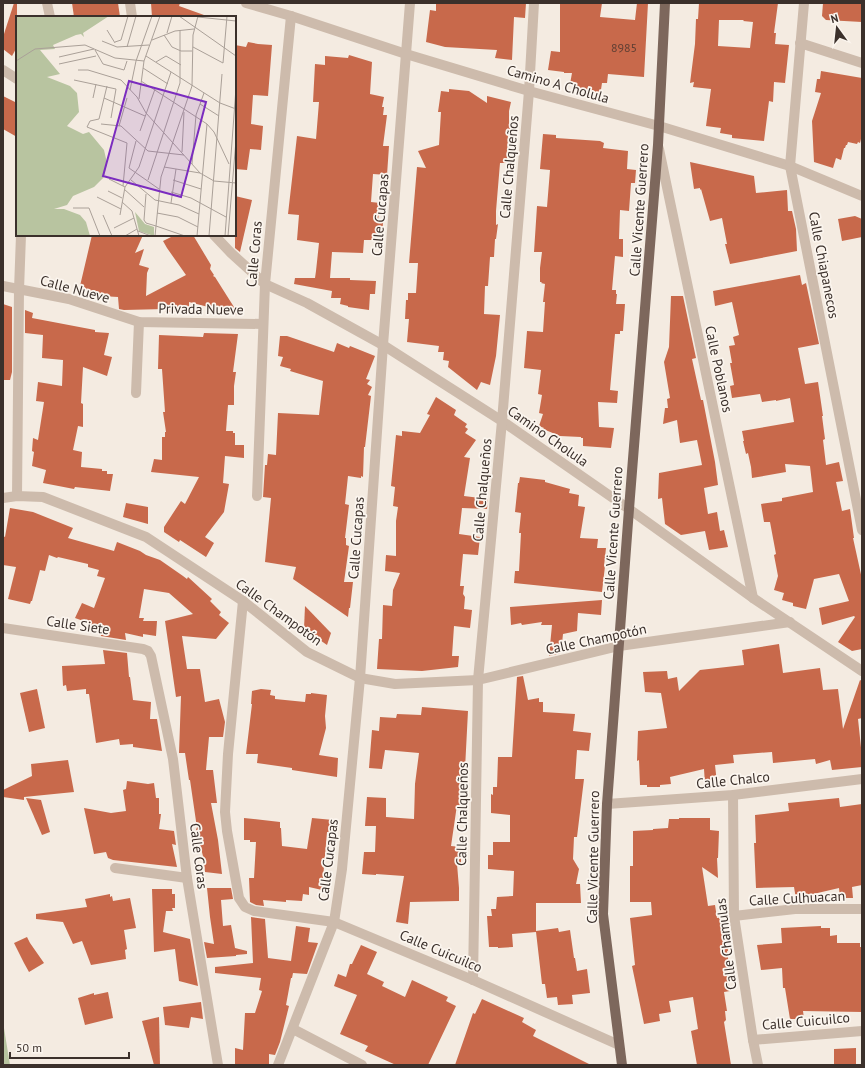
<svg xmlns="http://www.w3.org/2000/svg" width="865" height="1068" viewBox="0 0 865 1068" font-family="'PT Sans',sans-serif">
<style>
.green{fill:#b8c4a0}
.building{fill:#c8694b;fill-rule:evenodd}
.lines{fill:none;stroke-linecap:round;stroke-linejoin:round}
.minor{stroke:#cdbbac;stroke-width:10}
.major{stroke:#7d675c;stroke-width:10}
.labels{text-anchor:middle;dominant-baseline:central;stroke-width:3.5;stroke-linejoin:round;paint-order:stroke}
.number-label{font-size:12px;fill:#5e3e33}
.street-label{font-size:14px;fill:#3b302b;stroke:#fbf5ee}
.inset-road{fill:none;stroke:#aaa098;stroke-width:1}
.view{fill:#7b2cbf;fill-opacity:0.15;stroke:#7b2cbf;stroke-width:2}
.inset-edge{fill:none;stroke:#3b302b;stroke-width:2}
</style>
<rect width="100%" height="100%" fill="#f4ebe1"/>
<path class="green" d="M3 1022 10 1065H3Z"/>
<g class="building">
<path d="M14 3H17V47L12 56 3 49V37Z"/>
<path d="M72 3H118L120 17H74Z"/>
<path d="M151 3H180L179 6 204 15 203 17H152Z"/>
<path d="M436 3H526L525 18 514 17 512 60 495 58 497 50 445 47 426 42 430 10 436 11Z"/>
<path d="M560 3H602L600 17 635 20 637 3H648L644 77 608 74 607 83H602L600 96 570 84 572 73H564V72L548 70 551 51 560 52Z"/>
<path d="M699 3H778L774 33H776L775 44 789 45 785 83 774 82 773 102 769 101 764 141 732 138V135L720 133 721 128 706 126 711 89 693 87 694 82 690 83 695 44 696 19H698ZM719 20H744L743 21 753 22 750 48 718 46Z"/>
<path d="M823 3H862V22L826 20 822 16Z"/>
<path d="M248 42 258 44 272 45 268 96 253 95 251 124 263 126 261 150 250 149 247 170 235 169V45L246 47Z"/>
<path d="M349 55 372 62 370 94 384 97 382 107H384L383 115H387L383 146H389L387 175 373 174 371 202 380 203 378 221 383 222 382 240H364L363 253 332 252 330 278H350V280L376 281 375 294H370L369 310 348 307V306L340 304 341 298H331L332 291 294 284 295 278H315L316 271 319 243 297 240 299 215 288 214 297 136 316 139 319 102H313L315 64 325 65V56L348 58Z"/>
<path d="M821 71 862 78V135L860 143 858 142 857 144 848 142 847 145H846L845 148H844L841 160 836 158 833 168 814 162 812 121 821 93 815 92 817 79H820Z"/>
<path d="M449 89 469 91 487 103V96L511 102 509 111V127L512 132 508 134 507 163H500L496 211V225L498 224 496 239H495L494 257H490L488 286H485L484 314 500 315 496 356 490 385 481 382 477 390 448 367 449 361 443 360 444 352H438L439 346 407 342 409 319H405L406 300H408V293H416L418 263H409L417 167 426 168 418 151 439 145 441 112H438L441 91 449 92Z"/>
<path d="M3 96 17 103V137L3 129Z"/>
<path d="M543 134 556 135V138L600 141 604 143 603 148 628 151 627 169 636 170 635 183H631L629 211 620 210 619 239H623V257L615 256 612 290H616V294H617L616 304H625L623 331H620V334H615L610 390 618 391 617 403 598 402 599 427 614 428 611 448 583 446V438H581V437L560 436 543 429 544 428 539 426 543 414 539 413 542 395 538 394 541 370 524 368 527 331 543 332 545 302H543L545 284 541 283 542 282H540V268L542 252H534L537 206 547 207 550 170 540 169Z"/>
<path d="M690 162 754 176 756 193 787 190 788 211H792L796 229 797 251 730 264 725 244H727L722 218 710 221 701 189 700 190V188L694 189Z"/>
<path d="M235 196 252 200 240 252 235 248Z"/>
<path d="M855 216 862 219V237L842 241 838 219Z"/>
<path d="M92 235H143L135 253 144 249 139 265 149 268 147 273 146 296 186 275 167 248 163 241 175 235H193L211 265 210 269 214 275 213 276 215 277 239 315 189 302V308H177V312H165V309L124 310 119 309 118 297 84 295 85 287 80 286Z"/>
<path d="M800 275 802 285 806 283 819 344 798 348 805 384 818 382 823 416H822L825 439 823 440 826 465 839 462 843 481 836 482 842 511 850 509 854 538H853L862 579V649L852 651 838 642 855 617 854 616 822 625 819 608 849 601 839 574 814 579 806 609 793 606V603L782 600 784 593 774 590 778 576 774 555 776 554 770 522H764L761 504 782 501V498L813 492 810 466 785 464 786 472 752 478 751 467 748 453 746 454 743 441H744L742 431 794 422 790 398 776 401V400L762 402 760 394 732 398 730 386 734 385 730 363H732L729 346 735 345 733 337 739 335 732 302 715 306 713 291Z"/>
<path d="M671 296H683L696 358 692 359 701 400H703L715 462 718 485 704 488 708 514 717 512 720 531 724 530 728 547 709 550 705 531 681 535 665 524 662 498 658 499 659 473 702 465 697 440 680 443 677 420 663 424 665 408H668L667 399 670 398 664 362 669 347Z"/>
<path d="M3 304 12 307V372L10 380H3Z"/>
<path d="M25 310 33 313 32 318 95 330V332L109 333 104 355 112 357 107 376 83 367 81 403 83 404V427L78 426 73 450 82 452 81 467 102 469V471H107V474H113L110 491 75 487 74 489 43 483 46 470 32 466 34 452 32 451 33 438 38 440 44 402 36 401 38 382 62 386 63 360 42 358 43 335 25 333Z"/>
<path d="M204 333 238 334 233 372H236L234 386V405H228L226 431H233V433H235V445H244V458L225 456 223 483 229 484 224 512 205 537 214 543 206 557 180 540 179 542 164 532V527L181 501 185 504 199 477 151 472 154 459 162 460V437H165V432H166L163 412H165L162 369H158L159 335 203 337Z"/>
<path d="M280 336H287L334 352 337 343 349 348 350 346 375 356 366 379 370 380 367 384 372 387 368 395 371 396 365 447H364L363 477 361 476V478L348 476 345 504 349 505 345 538H346V545L349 546 344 582H353L350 608H349L348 617 293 579 296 567 265 562 271 498 263 497 265 465H267L268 454 276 455 278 413 319 415 323 381 290 371 291 369 280 366 283 357 278 356Z"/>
<path d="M436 397 456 410 454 415 467 424 465 427 468 429 465 433 476 440 464 457 470 458 464 496 488 499 487 509 462 508 459 534 480 537 478 555 463 554 460 586H464L463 594 465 597 464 609 472 610 470 628 454 626 452 656H459L458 667 422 671 377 669 379 639H382L383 605 392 606 393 590 400 573 385 571 386 555 396 556V521L398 507 393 506 395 487 391 486 396 435 402 436V431L420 433 430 415 427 414Z"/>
<path d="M520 477 545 480V482L570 489 569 493 579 495 578 506 585 507 580 538 598 539 597 548H606L604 566H605L602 592 514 583 515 571H519L521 533H519L521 513 515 512 518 483H519Z"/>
<path d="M126 503 148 507V524L123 517Z"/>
<path d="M10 508 33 512 73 528 68 538 114 551 117 542 140 551 146 555 160 560 183 576 187 579 188 577 212 599 210 601 221 612 219 615 229 623 216 639 182 636 187 669H200L205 702 219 699 225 722 223 737H209L206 770H213L217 803H211L218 840 222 874 205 872 204 860 196 829 197 828 190 780H189L185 753H179L181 696 176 697 165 621 193 614 169 593 144 589 139 618H144L143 621H157L156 636 143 634V637L125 633 126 640 101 636 100 630 86 628 89 623 75 618 82 603 94 608 105 578 97 576 99 570 88 567V564L58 557 57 558 49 555 45 571 40 570 32 601H31L30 604 8 599 16 567 3 565V536L5 537Z"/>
<path d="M602 600 601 615 578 613 577 631 563 634 561 653 549 656 552 625H541L542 622 522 625 521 623 511 625 510 607Z"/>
<path d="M305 606 331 633 327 645 304 629Z"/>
<path d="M779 644 783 673 820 668 823 690 838 689 843 729 860 680 862 681V718L858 719 862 757V767L832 770 830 760 816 764 815 759 773 763 772 752 733 755 734 763 715 765 717 783 705 784 704 769 670 777 671 784 660 785V787H647V785H640L639 760 637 761 638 731 667 728 661 693 645 692 643 672 667 671 668 679 677 677 679 691 700 670 744 665 742 650Z"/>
<path d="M103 650 127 653 129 677H130L133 700 151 702 150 719H157L162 751 133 747V744L120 745 119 739 96 743 89 694H86V689L67 691 66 685 63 686 62 666 105 664Z"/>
<path d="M523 676 528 700 539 698V702H543V712L575 714 573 731 591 733 589 751 577 750 575 779H584L577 837H574L573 859 579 869 576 884H580L581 903H536V931L558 928 559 932 570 930 574 958H575L577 971 587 969 590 993 572 995 573 1004 558 1005 557 997 547 998 545 984H542L536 932 512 934 513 947 498 948V947H489L487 916H492L491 909H496L497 897 513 896 514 871 488 869V855H493V842H510V815L491 813V794L493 795V787H497L498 757H512L517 677Z"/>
<path d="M37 689 45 728 29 732 20 693Z"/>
<path d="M261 689 271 690 270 695 275 696V699L305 702 306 694H311V693L327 695 325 716 326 728 319 755 338 758 337 777 292 770V768L257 763 258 754H246L252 704H251L252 691Z"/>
<path d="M422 707 468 711 465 769 461 805H457L451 846 461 847V865L457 864 459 888V901L410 902 408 924 396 922 404 876 376 874V875L362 874 364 852H375L376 826H365L367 797 386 798V817L414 819 415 784 419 753 385 750 382 769 369 768 372 730 379 731 380 717 396 718 397 714 421 715Z"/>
<path d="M68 760 74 792 24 797V800L3 797V790L32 776 31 764Z"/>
<path d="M127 781 148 784 154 783 156 798H159V814H161L159 829 174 831 176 845 172 844 177 867 113 860 108 858 106 852 94 854 84 808 111 813 126 811 123 790 126 789Z"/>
<path d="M26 798 41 800 50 832 42 835Z"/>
<path d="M839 798 840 807 862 804V885L852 887 853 898H840L839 888 809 895 810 898 796 899 794 887 756 888 754 843H756L755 815 789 811 788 803Z"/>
<path d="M244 818 280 822V828H281L282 846 307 849 312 818 333 820 332 832H327L322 890 309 887V895L303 894 302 901 286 900V902L263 900 264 906 256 905 250 902 249 878H254L256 842H250V840H244Z"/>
<path d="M679 818H710V830L719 831 718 858H717L718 878 702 867 708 906 715 905 717 918 725 917 728 951H727L731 979 728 980 730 991 724 992 727 1011H725L726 1020 724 1022 731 1065H697L691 1031 698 1029 693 997 669 1001 671 1012 659 1014 660 1021 644 1024 632 966 635 965 630 918 652 915 651 902H630V866H633V831L653 830V829L668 828 669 819H679Z"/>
<path d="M207 888H231L233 899 221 900 223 926 231 925 235 948 247 951V954L236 955V956L207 958 204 942 214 944 210 917Z"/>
<path d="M152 889H172V894H175V908H172L173 911H166L163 932 190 939 198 986 179 981 175 949 154 952Z"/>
<path d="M110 894V897L112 896 113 901 130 898 136 928 124 930 127 949 125 950 126 959 91 965 82 941 73 944 63 922 36 919V914L87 907 85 899Z"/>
<path d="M251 917 265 919 268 958 291 961 296 926 310 928 308 942 318 943 307 974 293 973 292 978H291L286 1005 289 1006 280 1042 275 1055 269 1054V1065H235V1048L243 1050 245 1013H255L262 991 259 990 261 978 215 973V967L253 963Z"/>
<path d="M821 926V928H830V936L837 935V943H860V947H862V1012L803 1011 804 1019H790L785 988H783L782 968 761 970 757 945 782 943 781 928Z"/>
<path d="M27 937 30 943 44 963 29 972 24 963 14 943Z"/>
<path d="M361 945 377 952 367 974 384 982 382 986 405 997 412 980 448 997 446 1001 456 1006 428 1065H396L365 1051 368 1046 340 1034 357 995 334 986 338 974 346 977 350 964H352Z"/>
<path d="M108 992 113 1018 85 1025 78 998 94 993V995Z"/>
<path d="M482 999 524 1018 522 1022 536 1030 533 1036 591 1065H455L473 1013 475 1014Z"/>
<path d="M201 1002 203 1019 191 1017 189 1028 165 1025 163 1007Z"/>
<path d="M159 1017 160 1065H154L142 1021Z"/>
<path d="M856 1048V1065H834V1049Z"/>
</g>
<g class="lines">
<g class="minor">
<path d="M47 3 50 17"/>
<path d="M130 3 132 17"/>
<path d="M246 3 291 16 406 54 529 91 659 126 790 166 862 196"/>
<path d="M804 3 790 166 862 530"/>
<path d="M800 43 862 63"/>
<path d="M3 70 17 79"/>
<path d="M659 149 753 598"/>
<path d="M214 235 231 253 265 284 307 303 383 345 502 421 629 509 753 598 862 671"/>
<path d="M3 286 69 299 139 322 263 324"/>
<path d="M136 393 139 322"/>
<path d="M17 496 19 290 21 235"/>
<path d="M257 496 265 284 291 16"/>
<path d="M3 498 17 496 43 497 146 537 243 601 307 652 360 678 395 684 478 680 619 646 790 622"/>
<path d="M243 601 228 754 225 812 227 831 239 898 245 907 254 911 334 922 473 980 619 1045"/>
<path d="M3 628 143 649 148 651 151 656 173 759 187 878 218 1065"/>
<path d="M733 795 734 916 753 1040 758 1065"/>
<path d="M607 804 733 795 862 779"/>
<path d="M115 868 187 878"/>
<path d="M734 916 795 909H862"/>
<path d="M473 980 478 680 502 421 529 91 534 3"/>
<path d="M293 1029 362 1065"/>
<path d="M753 1040 862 1031"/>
<path d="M278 1065 334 922 342 869 360 678 383 345 410 3"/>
</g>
<path class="major" d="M622 1065 603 914 607 804 629 509 658 145 665 3"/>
</g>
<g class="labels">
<g class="number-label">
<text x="624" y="47">8985</text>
</g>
<g class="street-label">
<text transform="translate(558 84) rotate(16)">Camino A Cholula</text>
<text transform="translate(509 167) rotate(-85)">Calle Chalqueños</text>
<text transform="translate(639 210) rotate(-86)">Calle Vicente Guerrero</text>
<text transform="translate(380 215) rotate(-85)">Calle Cucapas</text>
<text transform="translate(254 254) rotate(-85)">Calle Coras</text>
<text transform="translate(824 265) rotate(79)">Calle Chiapanecos</text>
<text transform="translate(75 289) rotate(15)">Calle Nueve</text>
<text transform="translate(201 309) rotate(1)">Privada Nueve</text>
<text transform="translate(719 369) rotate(78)">Calle Poblanos</text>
<text transform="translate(548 436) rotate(35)">Camino Cholula</text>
<text transform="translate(482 490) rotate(-85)">Calle Chalqueños</text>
<text transform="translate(613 533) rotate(-86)">Calle Vicente Guerrero</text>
<text transform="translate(356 538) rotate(-86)">Calle Cucapas</text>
<text transform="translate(279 612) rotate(36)">Calle Champotón</text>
<text transform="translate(78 625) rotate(8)">Calle Siete</text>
<text transform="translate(596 639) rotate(-12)">Calle Champotón</text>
<text transform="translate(733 780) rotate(-6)">Calle Chalco</text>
<text transform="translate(462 814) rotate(-89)">Calle Chalqueños</text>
<text transform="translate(199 856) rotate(83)">Calle Coras</text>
<text transform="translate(593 857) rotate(-89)">Calle Vicente Guerrero</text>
<text transform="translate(328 860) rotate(-83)">Calle Cucapas</text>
<text transform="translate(797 898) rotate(-3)">Calle Culhuacan</text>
<text transform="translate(726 944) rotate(-97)">Calle Chamulas</text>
<text transform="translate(441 951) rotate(23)">Calle Cuicuilco</text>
<text transform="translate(806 1021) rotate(-5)">Calle Cuicuilco</text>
</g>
</g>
<g transform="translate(16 16)">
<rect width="220" height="220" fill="#f4ebe1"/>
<path d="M0 0H93L67 17 68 21 65 18 60 19 37 29 39 33 24 34 44 58 31 61 54 70 61 77 63 96 51 110 67 118 73 116 88 134 91 147 88 161 78 171 57 180 51 189 38 193H48L64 199 70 206 74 220H0ZM119 196 129 208 138 211V220L123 215Z" fill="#b8c4a0"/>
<path class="inset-road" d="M163 0 220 40M182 1 220 5M91 14 99 27M151 17 156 0M148 19 156 31 165 35H176M136 24 159 15 178 13M86 25 101 31 133 29M99 26 105 24 112 0M111 31 120 0M177 31 207 47 211 0M79 34 87 48 108 54 111 45M130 40 204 87 220 93M43 41 78 33M0 45 19 33 69 29 99 42 128 45M140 46 150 40 165 49M43 48 80 40M127 52 152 68M62 54H72L105 64 121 81 130 97 184 157 198 165 220 167M58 64 100 73 95 102M125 65 191 108 198 116 213 148M91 70 83 103 74 105 71 111 111 127 107 170 109 171 104 199M114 74 120 45 136 0M77 82 80 68M88 82 129 100M123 83 128 45 144 0M184 88 203 100M85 108 105 110 132 135 168 139M103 110 111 82M124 115 139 73M120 125 113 152 143 173M166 136 168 96M176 148 180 99 188 77M148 151 184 157M93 163 107 170M115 164 139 184 163 189 183 198M132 164 164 67V14M157 164 185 173M109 171 123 151 155 56M108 173 128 191M92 175 106 182M155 176 175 182 210 201M130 178 128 204 130 207 140 210 139 220M81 181 105 193M106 186 116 195 123 220M155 187 160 153M57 192H73L84 220M141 197 162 201 182 211M87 199 96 220M98 212 118 202M122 215 135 220M109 220 121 213M169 220 140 210 145 161 176 70 177 19 182 0M181 220 191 108M193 220 206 58M209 220 220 72M212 220 220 124"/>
<path class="view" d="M113 65 190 86 165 181 87 160Z"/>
<rect width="220" height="220" class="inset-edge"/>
</g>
<rect width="865" height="1068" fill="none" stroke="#3b302b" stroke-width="8"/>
<g transform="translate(837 28) rotate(345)" stroke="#fbf5ee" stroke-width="3" paint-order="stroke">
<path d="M0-3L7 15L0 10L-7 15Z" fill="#3b302b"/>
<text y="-6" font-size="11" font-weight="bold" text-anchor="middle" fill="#3b302b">N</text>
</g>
<path d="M10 1052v6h119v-6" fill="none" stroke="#3b302b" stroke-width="2"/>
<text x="16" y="1052" font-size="12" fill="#3b302b" stroke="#fbf5ee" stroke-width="3" paint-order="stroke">50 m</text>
</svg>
